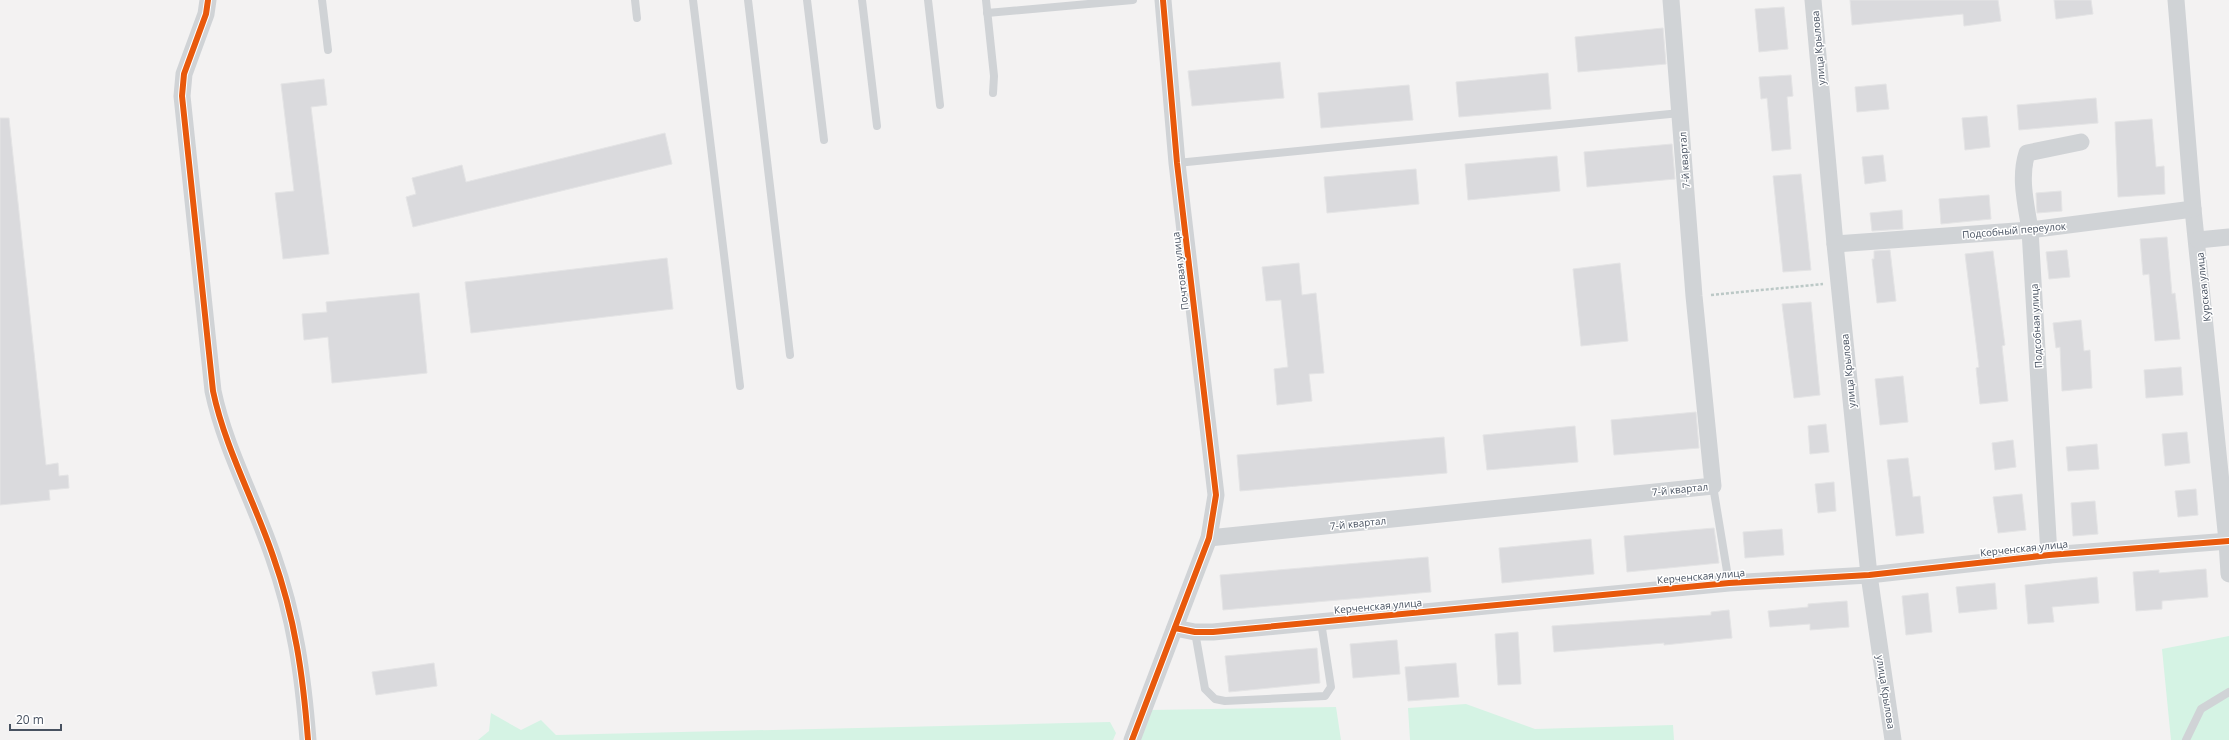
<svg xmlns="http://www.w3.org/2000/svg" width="2229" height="740" viewBox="0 0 2229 740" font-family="'Open Sans',sans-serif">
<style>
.green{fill:#d5f3e4}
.building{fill:#dadadd;stroke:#e4e4e5}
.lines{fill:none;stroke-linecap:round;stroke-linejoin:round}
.path{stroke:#bbc8c6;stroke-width:2.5;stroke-dasharray:3 2;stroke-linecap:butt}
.service{stroke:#d0d3d6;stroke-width:8}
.minor{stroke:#d0d3d6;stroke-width:17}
.cycleway-casing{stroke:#fff;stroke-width:8}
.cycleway{stroke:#e8590c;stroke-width:6}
.labels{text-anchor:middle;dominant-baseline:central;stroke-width:3;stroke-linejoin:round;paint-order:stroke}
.street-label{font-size:10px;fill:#475160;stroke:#fff}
</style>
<rect width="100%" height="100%" fill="#f3f2f2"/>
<g class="green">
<path d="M2229 636V740H2171L2162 649Z"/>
<path d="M1466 704 1535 729 1673 725 1674 740H1410L1408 708Z"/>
<path d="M1336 707 1341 740H1140L1150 710Z"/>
<path d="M491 713 521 730 541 720 556 735 1110 722 1116 733 1113 740H478L489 731Z"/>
</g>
<g class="building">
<path d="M1850 0H1998L2001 21 1964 26 1963 14 1852 25Z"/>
<path d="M2054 0H2091L2093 14 2056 19Z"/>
<path d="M1784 7 1788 49 1759 52 1755 9Z"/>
<path d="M1663 28 1666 64 1578 72 1575 37Z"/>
<path d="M1280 62 1284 98 1192 106 1188 71Z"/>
<path d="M1548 73 1551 109 1459 117 1456 82Z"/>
<path d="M1791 75 1793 96 1787 97 1791 149 1772 151 1767 98 1761 99 1759 77Z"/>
<path d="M324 79 327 105 311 107 329 254 283 259 275 193 294 191 281 84Z"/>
<path d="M1886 84 1889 109 1857 112 1855 87Z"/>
<path d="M1409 85 1413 120 1321 128 1318 93Z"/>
<path d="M2096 98 2098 123 2019 130 2017 105Z"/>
<path d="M1987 116 1990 147 1965 150 1962 118Z"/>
<path d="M0 118H9L46 465 58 463 59 476 68 475 69 488 49 490 50 500 0 505Z"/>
<path d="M2152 119 2156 167 2164 166 2165 194 2118 197 2115 122Z"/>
<path d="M665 133 672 164 413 227 406 197 416 194 412 178 462 165 466 182Z"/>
<path d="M1672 144 1675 179 1587 187 1584 152Z"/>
<path d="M1883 155 1886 181 1865 184 1862 157Z"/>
<path d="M1557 156 1560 191 1468 200 1465 164Z"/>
<path d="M1416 169 1419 204 1327 213 1324 177Z"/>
<path d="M1801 174 1811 270 1783 272 1773 176Z"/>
<path d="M2061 191 2062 211 2037 213 2036 193Z"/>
<path d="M1989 195 1991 219 1941 224 1939 199Z"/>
<path d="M1902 210 1903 229 1872 231 1870 213Z"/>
<path d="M2167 237 2172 294 2175 293 2180 339 2155 341 2149 274 2143 275 2140 239Z"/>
<path d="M1890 250 1896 301 1877 303 1872 259H1874V251Z"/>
<path d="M2067 250 2070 277 2049 279 2046 252Z"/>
<path d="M1993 251 2005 345 2002 346 2008 401 1980 404 1976 368 1979 367 1965 254Z"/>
<path d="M667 258 673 309 471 333 465 282Z"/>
<path d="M1299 263 1302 295 1316 293 1324 373 1309 374 1312 401 1277 405 1274 369 1288 367 1281 300 1266 301 1262 267Z"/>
<path d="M1620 263 1628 341 1581 346 1573 269Z"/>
<path d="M419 293 427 373 332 383 328 337 304 340 302 314 327 312 326 302Z"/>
<path d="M1811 302 1820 395 1794 398 1782 304Z"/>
<path d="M2081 320 2084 351 2090 350 2092 388 2062 391 2060 347 2056 348 2053 323Z"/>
<path d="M2181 367 2183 395 2146 398 2144 370Z"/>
<path d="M1903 376 1908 422 1880 425 1875 379Z"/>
<path d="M1696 412 1699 448 1614 455 1611 420Z"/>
<path d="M1826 424 1829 452 1810 454 1808 426Z"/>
<path d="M1575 426 1578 462 1487 470 1483 435Z"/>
<path d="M2187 432 2190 463 2165 466 2162 434Z"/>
<path d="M1444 437 1447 473 1240 491 1237 455Z"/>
<path d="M2013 440 2016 467 1995 470 1992 443Z"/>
<path d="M2097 444 2099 469 2068 471 2066 447Z"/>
<path d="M1908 458 1913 497 1920 496 1924 533 1896 536 1887 460Z"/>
<path d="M1834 482 1836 511 1818 513 1815 484Z"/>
<path d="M2196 489 2198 515 2178 517 2175 491Z"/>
<path d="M2022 494 2026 530 1998 533 1993 497Z"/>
<path d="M2095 501 2098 534 2073 536 2071 503Z"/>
<path d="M1714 528 1719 563 1627 572 1624 536Z"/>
<path d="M1782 529 1784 555 1745 558 1743 532Z"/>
<path d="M1591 539 1594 574 1502 583 1499 548Z"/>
<path d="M1428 557 1431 592 1223 610 1220 575Z"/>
<path d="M2206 569 2208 597 2162 601V609L2136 611 2133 572 2159 570V573Z"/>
<path d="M2097 577 2099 603 2052 607 2054 622 2028 624 2025 585Z"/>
<path d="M1995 583 1997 609 1959 613 1956 587Z"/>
<path d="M1928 593 1932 632 1906 635 1902 596Z"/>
<path d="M1847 601 1849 627 1810 630V624L1770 627 1768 611 1808 607V604Z"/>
<path d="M1729 610 1732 638 1664 645V643L1554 652 1552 626 1711 615V612Z"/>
<path d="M1518 632 1521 684 1498 685 1495 634Z"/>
<path d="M1397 640 1400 674 1353 678 1350 644Z"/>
<path d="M1317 648 1320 683 1229 692 1225 656Z"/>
<path d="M434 663 437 686 376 695 372 672Z"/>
<path d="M1456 663 1459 697 1408 701 1405 667Z"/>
</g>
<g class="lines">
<path class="path" d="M1711 295 1823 284"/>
<g class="service">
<path d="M322 0 328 50"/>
<path d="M635 0 637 18"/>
<path d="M693 0 740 386"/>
<path d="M748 0 790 355"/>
<path d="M807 0 824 140"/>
<path d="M862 0 877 126"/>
<path d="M928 0 940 105"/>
<path d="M986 0 994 76 993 93"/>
<path d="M987 13 1133 0"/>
<path d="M1177 163 1680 113"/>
<path d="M1713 486 1729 583"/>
<path d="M1195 632 1205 689 1215 699 1225 701 1325 696 1331 687 1321 622"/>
<path d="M2186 740 2201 709 2229 692"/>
</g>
<g class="minor">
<path d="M208 0 206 14 184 74 182 96 213 391C225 448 254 500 273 556 295 618 303 675 308 740"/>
<path d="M1813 0 1835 244 1869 575 1893 740"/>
<path d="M2176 0 2193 209 2227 541 2229 574"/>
<path d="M2198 240 2229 237"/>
<path d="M1835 244 2030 230 2193 209"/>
<path d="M1209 538 1713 486 1694 296 1671 0"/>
<path d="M2049 555 2030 230C2026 204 2019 178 2027 153L2081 142"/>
<path d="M1175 628 1195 632H1213L1729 583 1869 575 2049 555 2229 541"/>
<path d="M1132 740 1209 538 1216 495 1177 163 1163 0"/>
</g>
<defs>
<g id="cycleway">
<path d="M208 0 206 14 184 74 182 96 213 391C225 448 254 500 273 556 295 618 303 675 308 740"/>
<path d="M1175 628 1195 632H1213L1729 583 1869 575 2049 555 2229 541"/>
<path d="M1132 740 1209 538 1216 495 1177 163 1163 0"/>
</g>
</defs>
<use href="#cycleway" class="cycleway-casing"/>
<use href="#cycleway" class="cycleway"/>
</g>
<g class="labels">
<g class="street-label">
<text transform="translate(1818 48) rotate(-95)">улица Крылова</text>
<text transform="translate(1684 160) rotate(-94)">7-й квартал</text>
<text transform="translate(2014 230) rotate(-5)">Подсобный переулок</text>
<text transform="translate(1180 271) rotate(-97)">Почтовая улица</text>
<text transform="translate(2203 287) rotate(-96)">Курская улица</text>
<text transform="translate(2036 326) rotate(-93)">Подсобная улица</text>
<text transform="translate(1848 371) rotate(-96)">улица Крылова</text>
<text transform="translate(1680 489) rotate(-6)">7-й квартал</text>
<text transform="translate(1358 523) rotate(-6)">7-й квартал</text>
<text transform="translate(2024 548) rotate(-6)">Керченская улица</text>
<text transform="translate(1701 576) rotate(-5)">Керченская улица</text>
<text transform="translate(1378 606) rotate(-5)">Керченская улица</text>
<text transform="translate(1886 692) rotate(81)">улица Крылова</text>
</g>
</g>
<path d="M10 724v6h51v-6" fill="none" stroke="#475160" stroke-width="2"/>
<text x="16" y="724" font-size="12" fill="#475160" stroke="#ffffff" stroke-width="3" paint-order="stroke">20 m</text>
</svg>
